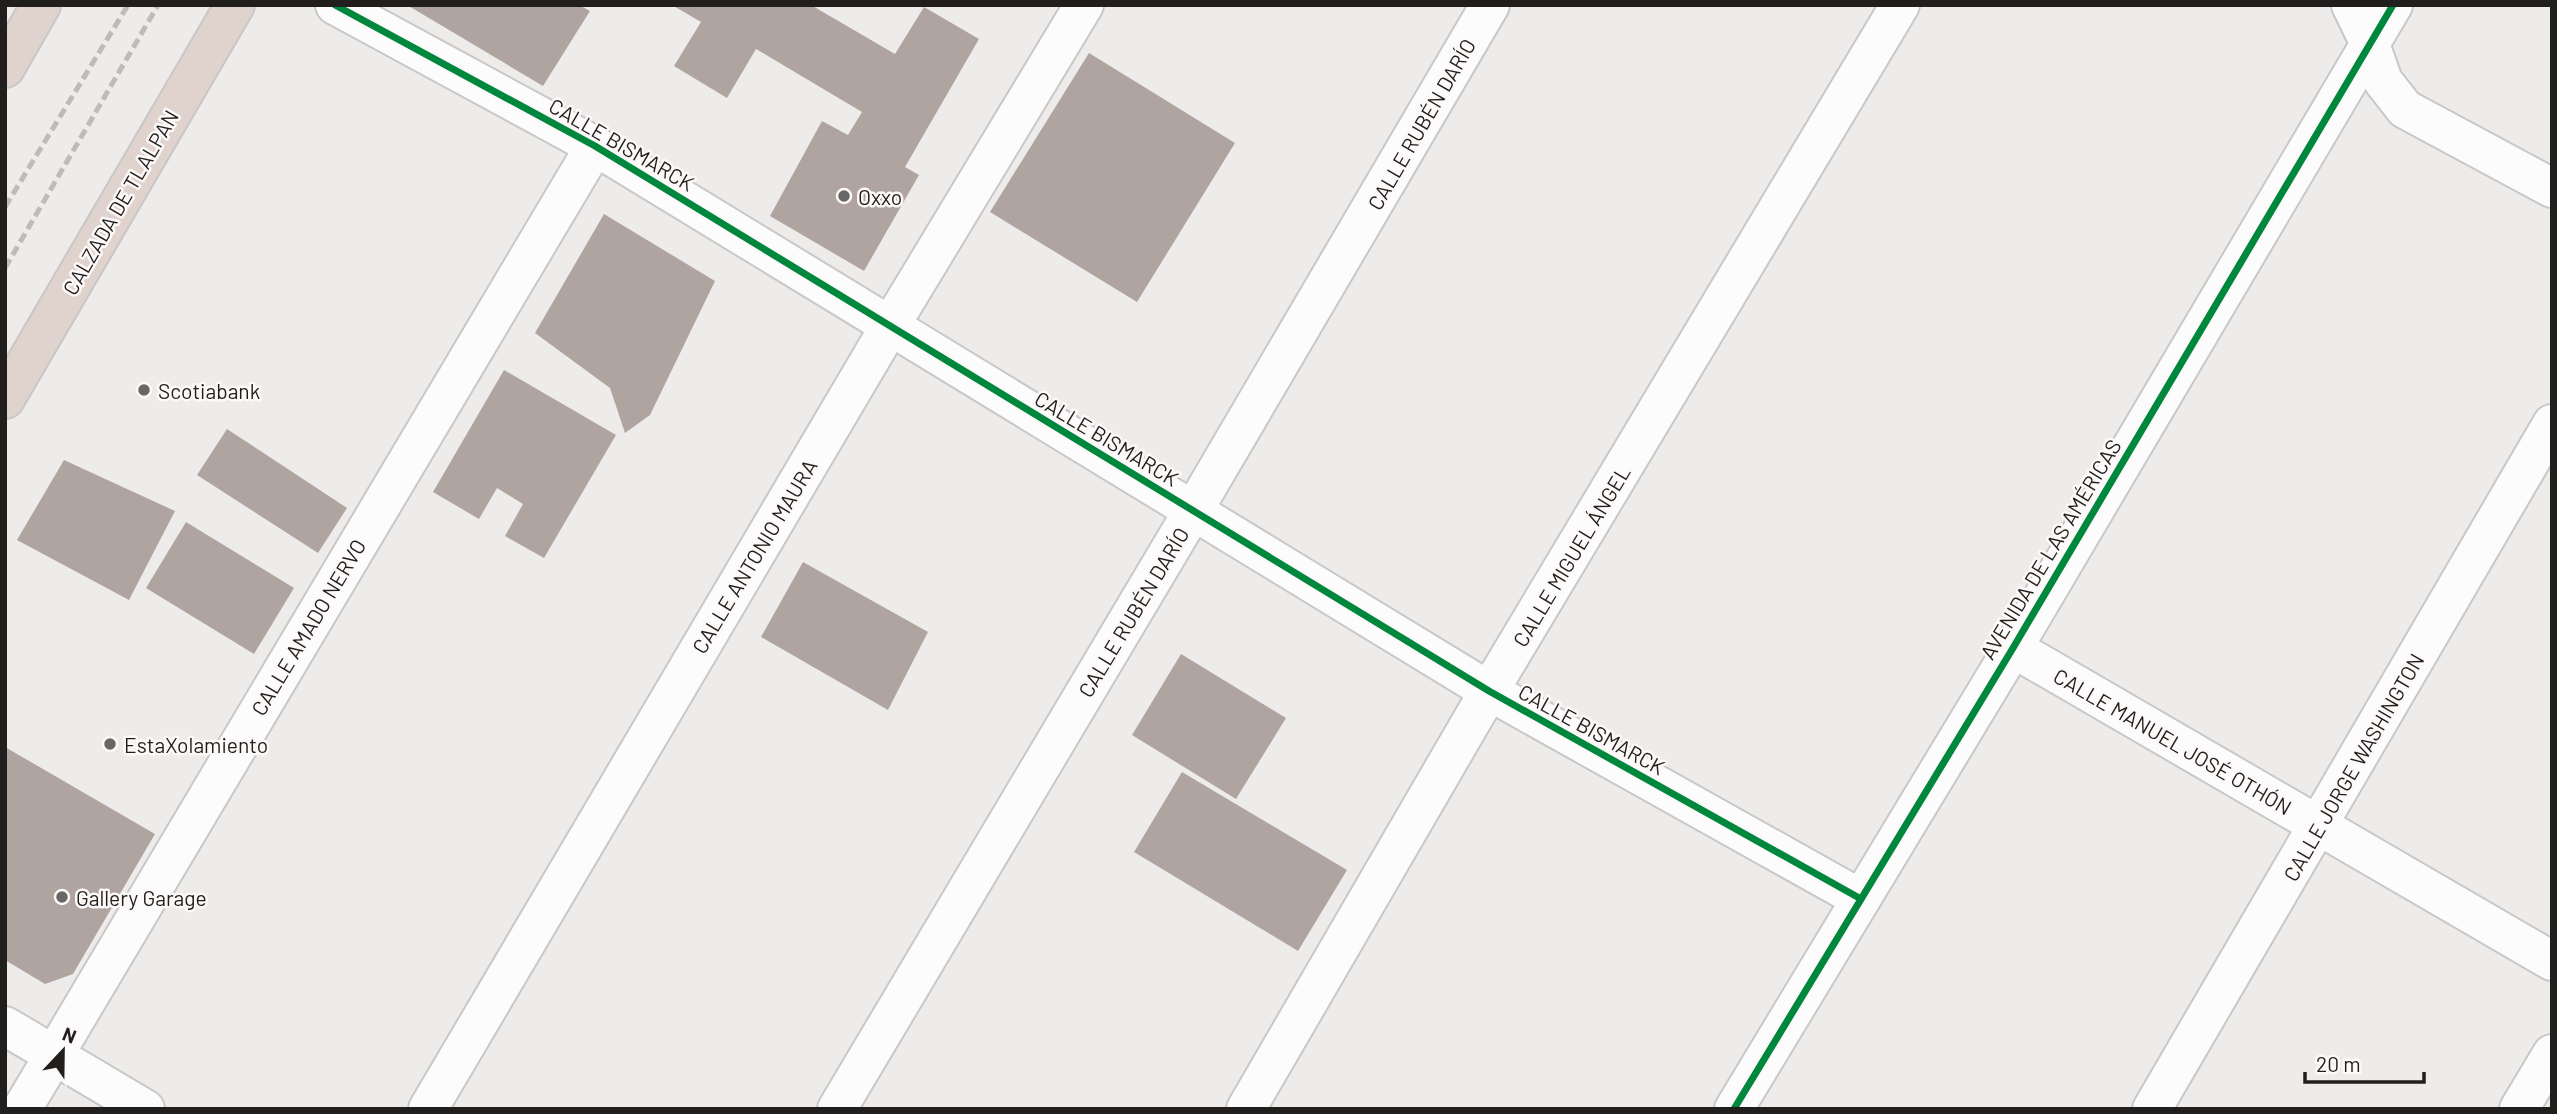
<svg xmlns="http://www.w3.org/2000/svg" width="2557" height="1114" viewBox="0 0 2557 1114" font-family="Barlow,sans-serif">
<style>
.building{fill:#b0a4a0}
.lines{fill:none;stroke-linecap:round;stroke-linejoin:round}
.minor-casing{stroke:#c9c8c7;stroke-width:42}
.highway-casing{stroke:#c8c7c6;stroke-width:42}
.minor{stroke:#fcfcfc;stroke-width:38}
.highway{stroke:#e0d2cd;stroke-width:38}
.rail{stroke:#bdbcbb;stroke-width:5;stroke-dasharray:10 5;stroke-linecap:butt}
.cycleway-casing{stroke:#fcf9f8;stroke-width:11}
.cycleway{stroke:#00873e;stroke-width:7}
.poi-dot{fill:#686766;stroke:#fcf9f8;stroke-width:2.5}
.labels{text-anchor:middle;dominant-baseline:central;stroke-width:5;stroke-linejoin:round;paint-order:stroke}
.street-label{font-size:21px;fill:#201f1e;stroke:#fcf9f8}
.poi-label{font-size:21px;fill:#201f1e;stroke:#fcf9f8;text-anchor:start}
</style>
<rect width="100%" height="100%" fill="#eeeceb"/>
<g class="building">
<path d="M407 5H579L590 11 543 86Z"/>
<path d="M672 5H811L895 54 924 7 979 39 905 167 919 175 864 271 770 216 822 121 848 135 862 112 756 49 727 98 674 66 701 22Z"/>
<path d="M1089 53 1235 143 1137 302 990 212Z"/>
<path d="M604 214 715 281 650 415 625 433 610 388 535 333Z"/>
<path d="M504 370 616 435 544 558 505 536 523 504 497 488 479 519 433 492Z"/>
<path d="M227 429 347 508 318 553 197 475Z"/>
<path d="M64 460 175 511 129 600 17 540Z"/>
<path d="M186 522 294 588 254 654 146 588Z"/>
<path d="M803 562 928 632 888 710 761 637Z"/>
<path d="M1181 654 1286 718 1236 799 1132 735Z"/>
<path d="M5 747 155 834 73 974 45 984 5 960Z"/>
<path d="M1182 772 1347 870 1298 951 1134 852Z"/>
</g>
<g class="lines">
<defs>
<g id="minor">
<path d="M335 5 595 146 1489 691 1861 899"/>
<path d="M2351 5 2370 44 2383 81 2405 109 2552 188"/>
<path d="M2013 648 2552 961"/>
<path d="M5 1026 145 1109"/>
<path d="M22 1109 595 146"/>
<path d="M428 1109 890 326 1084 5"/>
<path d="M837 1109 1193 511 1490 5"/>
<path d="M1246 1109 1489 691 1900 5"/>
<path d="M1734 1109 2013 648 2393 5"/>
<path d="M2152 1109 2552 424"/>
<path d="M2519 1109 2552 1054"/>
</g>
<g id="highway">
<path d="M5 68 41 5"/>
<path d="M5 399 235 5"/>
</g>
</defs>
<use href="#minor" class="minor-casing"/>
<use href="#highway" class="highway-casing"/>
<use href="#minor" class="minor"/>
<use href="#highway" class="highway"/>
<g class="rail">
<path d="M5 207 128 5"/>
<path d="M5 268 158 5"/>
</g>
<defs>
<g id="cycleway">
<path d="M335 5 595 146 1489 691 1861 899"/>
<path d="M1734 1109 2013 648 2393 5"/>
</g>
</defs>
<use href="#cycleway" class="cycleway-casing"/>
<use href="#cycleway" class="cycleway"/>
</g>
<g class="poi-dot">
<circle cx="844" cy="196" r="7"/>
<circle cx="144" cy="390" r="7"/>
<circle cx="110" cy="744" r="7"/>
<circle cx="62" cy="897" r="7"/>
</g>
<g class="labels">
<g class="street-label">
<text transform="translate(1421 124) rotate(-60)">CALLE RUBÉN DARÍO</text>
<text transform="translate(622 144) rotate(30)">CALLE BISMARCK</text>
<text transform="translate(120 202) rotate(-60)">CALZADA DE TLALPAN</text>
<text transform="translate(1107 438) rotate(31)">CALLE BISMARCK</text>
<text transform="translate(2050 549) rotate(-59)">AVENIDA DE LAS AMÉRICAS</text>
<text transform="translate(754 556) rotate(-59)">CALLE ANTONIO MAURA</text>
<text transform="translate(1571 556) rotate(-59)">CALLE MIGUEL ÁNGEL</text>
<text transform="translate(1133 612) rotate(-59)">CALLE RUBÉN DARÍO</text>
<text transform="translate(308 627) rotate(-59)">CALLE AMADO NERVO</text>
<text transform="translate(1592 729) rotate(29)">CALLE BISMARCK</text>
<text transform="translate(2173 741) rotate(30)">CALLE MANUEL JOSÉ OTHÓN</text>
<text transform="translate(2353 767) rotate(-60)">CALLE JORGE WASHINGTON</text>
</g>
<g class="poi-label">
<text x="858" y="196">Oxxo</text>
<text x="158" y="390">Scotiabank</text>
<text x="124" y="744">EstaXolamiento</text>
<text x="76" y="897">Gallery Garage</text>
</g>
</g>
<rect width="2557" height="1114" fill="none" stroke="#201f1e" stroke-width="14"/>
<g transform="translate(63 1051) rotate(22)" stroke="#fcf9f8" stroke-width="5" paint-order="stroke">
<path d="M0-5L12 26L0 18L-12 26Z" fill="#201f1e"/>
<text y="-10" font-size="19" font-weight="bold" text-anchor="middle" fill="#201f1e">N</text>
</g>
<path d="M2305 1072v10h119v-10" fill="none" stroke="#201f1e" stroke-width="3.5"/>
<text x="2316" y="1072" font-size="21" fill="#201f1e" stroke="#fcf9f8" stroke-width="5" paint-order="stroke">20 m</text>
</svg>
